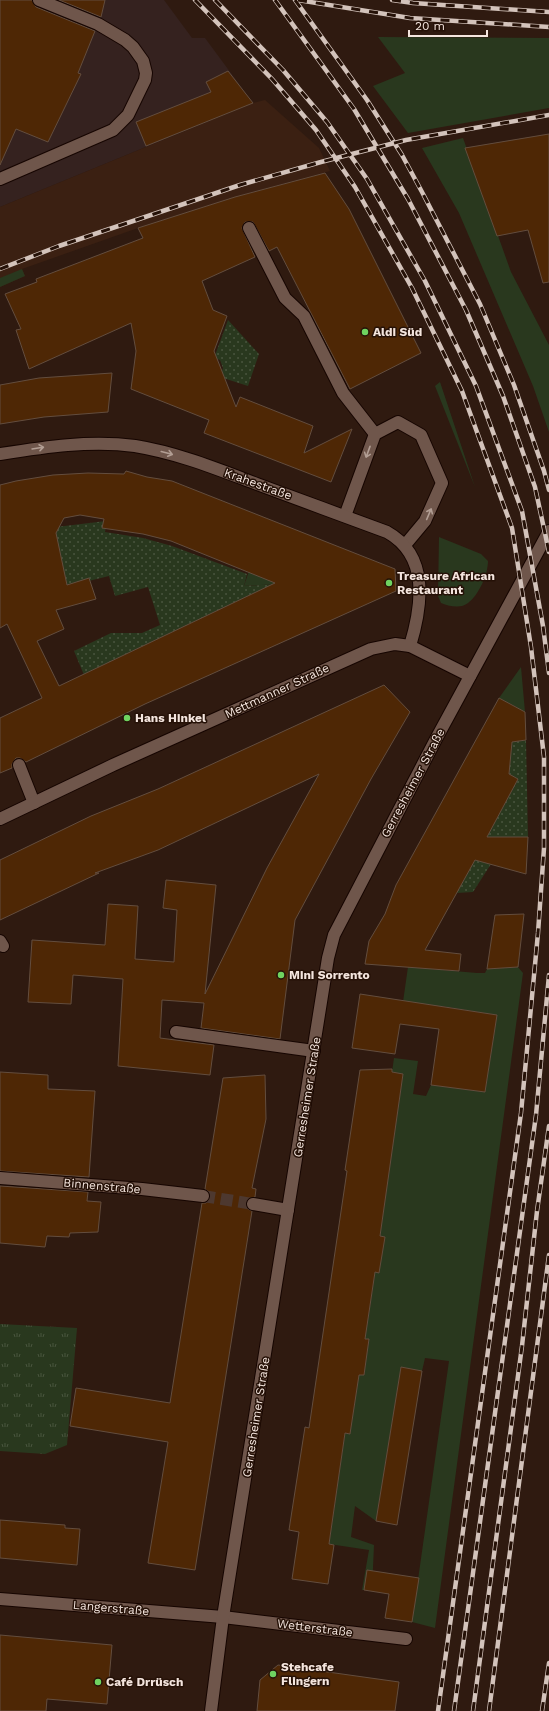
<svg xmlns="http://www.w3.org/2000/svg" width="549" height="1711" viewBox="0 0 549 1711" font-family="'Work Sans',sans-serif">
<style>
.commercial{fill:#35221f}
.built{fill:#3b2012}
.grass{fill:#29381e}
.park{fill:url(#park-tufts)}
.garden{fill:url(#garden-dots)}
.building{fill:#4e2705;stroke:#634d3e;fill-rule:evenodd}
.lines{fill:none;stroke-linecap:round;stroke-linejoin:round}
.street-tunnel{stroke:#4d382f;stroke-width:12;stroke-dasharray:12 6;stroke-linecap:butt}
.lane-casing{stroke:#160500;stroke-width:14}
.street-casing{stroke:#160500;stroke-width:14}
.secondary-casing{stroke:#160500;stroke-width:14}
.lane{stroke:#6f564b;stroke-width:12}
.street{stroke:#6f564b;stroke-width:12}
.secondary{stroke:#6f564b;stroke-width:12}
.rail-casing{stroke:#d3c3bb;stroke-width:4.5}
.rail{stroke:#251107;stroke-width:3;stroke-dasharray:9;stroke-linecap:butt}
.oneway{stroke:#b29e94}
.poi-dot{fill:#6fd360;stroke:#251107;stroke-width:1.5}
.labels{text-anchor:middle;dominant-baseline:central;stroke-width:3;stroke-linejoin:round;paint-order:stroke}
.poi-label{font-size:12px;font-weight:bold;fill:#f4e5de;stroke:#251107;text-anchor:start}
.street-label{font-size:12px;fill:#f4e5de;stroke:#251107}
</style>
<defs>
<pattern id="park-tufts" width="24" height="20" patternUnits="userSpaceOnUse"><rect width="24" height="20" fill="#29381e"/><path d="M3 7l-1-3M5 7V3M7 7l1-3M15 17l-1-3M17 17v-4M19 17l1-3" fill="none" stroke="#49553e"/></pattern>
<pattern id="garden-dots" width="8" height="8" patternUnits="userSpaceOnUse"><rect width="8" height="8" fill="#29381e"/><path d="M2 2h.1M6 6h.1" fill="none" stroke="#49553e" stroke-width="1.8" stroke-linecap="round"/></pattern>
</defs>
<rect width="100%" height="100%" fill="#2f1a10"/>
<path class="commercial" d="M0 0H164L192 38H205L253 103 0 207Z"/>
<path class="built" d="M265 100 319 148 330 171 235 197 138 228 22 269 25 276 0 287V207L253 103Z"/>
<g class="grass">
<path d="M378 37 549 38V108L408 133 373 86 405 73Z"/>
<path d="M463 138 511 272 549 345V432L533 386 459 213 422 148Z"/>
<path d="M22 269 25 276 0 287V278Z"/>
<path d="M440 382 475 487 435 386Z"/>
<path d="M439 537 481 554 488 561C488 574 479 595 468 603 461 609 448 606 441 603L438 596Z"/>
<path d="M252 562 292 583 244 586Z"/>
<path d="M521 667 525 712 499 698Z"/>
<path d="M408 967 477 973H485L487 969 518 967 523 973 435 1628 412 1622 449 1361 425 1358 422 1371 401 1367 376 1521 355 1506 351 1537 374 1545 372 1590H362L369 1550 329 1544 345 1433 350 1434 359 1375H364L369 1340 365 1339 374 1280 375 1272 379 1273 385 1237 380 1236 403 1074 392 1072 394 1058 418 1061 413 1094 426 1096 431 1085 485 1092 497 1015 441 1006 437 1029 400 1023Z"/>
</g>
<path class="park" d="M0 1324 77 1328 67 1445 45 1454 0 1451Z"/>
<g class="garden">
<path d="M228 320 259 354 248 386 220 377 223 368 220 360 214 358Z"/>
<path d="M106 521 105 532 143 538 172 546 247 574 244 586 292 583 84 675 74 651 111 633H142L160 625 148 587 115 596 109 576 48 591 56 527Z"/>
<path d="M526 740 528 837H511L491 864 473 892 456 893 518 779 509 774 512 742Z"/>
</g>
<g class="building">
<path d="M0 0H32L36 7 95 31 78 73 81 74 48 142 16 129 0 165Z"/>
<path d="M59 0H105L101 17Z"/>
<path d="M228 71 253 103 146 146 136 122 211 92 206 82Z"/>
<path d="M549 134V282L543 283 528 230 497 236 465 148Z"/>
<path d="M325 173 349 209 421 353 350 389 277 247 269 251 253 222H245L242 228 255 257 202 281 213 310 227 316 214 351 236 407 240 397 313 426 304 453 352 429 331 482 204 433 209 420 131 389 136 351 131 323 29 369 16 330 21 329 5 294 37 282 36 279 143 238 138 228 235 197Z"/>
<path d="M112 373 108 412 44 417 0 424V385L39 378Z"/>
<path d="M126 471 147 477 172 481 395 569 396 591 145 704 26 762 20 758H16L12 764V768L0 773V718L42 698 7 624 0 628V485L16 481 53 475 88 473 124 474ZM80 515 104 519 102 528 143 534 171 541 275 583 59 686 37 641 64 629 56 610 96 599 89 578 67 585 56 533 64 518Z"/>
<path d="M384 685 410 712 371 779 295 920 280 1039 201 1028 204 1003 162 1000 160 1038 214 1045 210 1075 118 1066 123 979 73 975 71 1004 28 1002 32 940 105 945 108 904 138 906 135 959 174 962 177 910 163 908 166 880 216 885 205 994 267 868 319 774 158 850 95 873H99L0 920V860L91 816 158 789Z"/>
<path d="M499 698 525 712 526 740 512 742 509 774 518 779 487 837H528L526 874 475 860 425 950 461 954 459 971 365 964 369 941 385 914 396 885Z"/>
<path d="M524 914 518 967 487 969 495 915Z"/>
<path d="M360 994 497 1015 485 1092 431 1085 439 1029 400 1024 395 1054 352 1048Z"/>
<path d="M392 1069V1072L403 1074 380 1236 385 1237 379 1273 375 1272 365 1339H369L364 1375H359L350 1434 345 1433 329 1544 334 1545 328 1584 292 1579 299 1532 289 1530 305 1427 309 1428 347 1171 345 1170 360 1070Z"/>
<path d="M0 1072 48 1075V1089L95 1091 89 1177 0 1171Z"/>
<path d="M265 1075 266 1119 252 1188 256 1189 255 1197 248 1199 246 1203 248 1209 252 1211 195 1570 148 1563 168 1442 70 1426 76 1388 170 1403 202 1203H206L210 1197V1193L205 1189 223 1078Z"/>
<path d="M0 1186 88 1192 87 1201 101 1202 98 1232 70 1233 69 1237 47 1236 45 1247 0 1243Z"/>
<path d="M401 1367 422 1371 397 1525 376 1521Z"/>
<path d="M0 1520 65 1525V1528L80 1529 77 1565 0 1558Z"/>
<path d="M367 1570 419 1578 412 1622 385 1618 389 1594 364 1590Z"/>
<path d="M0 1635 112 1645 107 1704 47 1699 46 1711H0Z"/>
<path d="M278 1665 399 1682 395 1711H257L260 1680Z"/>
</g>
<g class="lines">
<path class="street-tunnel" d="M203 1196 253 1204"/>
<defs>
<g id="lane">
<path d="M0 179 113 130 128 115 145 80 146 73 143 61 133 47 125 40 98 24 39 0"/>
<path d="M249 228 285 298 304 316 343 393 375 434"/>
<path d="M345 516 375 434 398 422 421 435 442 483 425 521 405 545"/>
<path d="M19 765 34 803"/>
<path d="M0 941 3 946"/>
<path d="M176 1032 314 1051"/>
</g>
<g id="street">
<path d="M0 454C45 447 90 440 135 446 178 453 217 469 257 484 300 500 344 516 387 532 430 556 422 606 410 646"/>
<path d="M0 1178 142 1189 203 1196"/>
<path d="M253 1204 288 1210"/>
<path d="M0 1599 223 1617 406 1639"/>
</g>
<g id="secondary">
<path d="M0 819 113 765 371 649 395 644 410 646 470 676"/>
<path d="M211 1711 223 1617 328 958 334 935 436 739 549 531"/>
</g>
</defs>
<use href="#lane" class="lane-casing"/>
<use href="#street" class="street-casing"/>
<use href="#secondary" class="secondary-casing"/>
<use href="#lane" class="lane"/>
<use href="#street" class="street"/>
<use href="#secondary" class="secondary"/>
<defs>
<g id="rail">
<path d="M195 0 272 79 316 130 355 187 412 288 462 391 512 528 531 647 544 757V848L538 933 521 1113 438 1711"/>
<path d="M215 0 283 70 327 122 367 179 425 281 476 386 522 511 543 626 549 673"/>
<path d="M275 0 354 109 408 199 466 310 503 396 535 487 549 552"/>
<path d="M295 0 367 100 402 155 422 192 480 304 514 385 544 471 549 490"/>
<path d="M298 0 410 18 549 27"/>
<path d="M392 0 413 3 549 12"/>
<path d="M0 269 59 246 240 185 321 162 406 140 549 115"/>
<path d="M454 1711 536 1115 549 975"/>
<path d="M473 1711 522 1346 537 1211 549 1126"/>
<path d="M489 1711 549 1255"/>
<path d="M542 1711 549 1663"/>
</g>
</defs>
<use href="#rail" class="rail-casing"/>
<use href="#rail" class="rail"/>
</g>
<defs><path id="oneway-shaft" d="M-6 0H5M1.5-3L5.5 0L1.5 3" fill="none" stroke-width="1.6" stroke-linecap="round" stroke-linejoin="round"/></defs>
<g class="oneway">
<use href="#oneway-shaft" transform="translate(38 448) rotate(-9)"/>
<use href="#oneway-shaft" transform="translate(368 452) rotate(110)"/>
<use href="#oneway-shaft" transform="translate(167 453) rotate(15)"/>
<use href="#oneway-shaft" transform="translate(429 514) rotate(-67)"/>
</g>
<g class="poi-dot">
<circle cx="365" cy="332" r="4"/>
<circle cx="389" cy="583" r="4"/>
<circle cx="127" cy="718" r="4"/>
<circle cx="281" cy="975" r="4"/>
<circle cx="273" cy="1674" r="4"/>
<circle cx="98" cy="1682" r="4"/>
</g>
<g class="labels">
<g class="poi-label">
<text x="373" y="332">Aldi Süd</text>
<text x="397" y="576">Treasure African<tspan x="397" dy="14">Restaurant</tspan></text>
<text x="135" y="718">Hans Hinkel</text>
<text x="289" y="975">Mini Sorrento</text>
<text x="281" y="1667">Stehcafe<tspan x="281" dy="14">Flingern</tspan></text>
<text x="106" y="1682">Café Drrüsch</text>
</g>
<g class="street-label">
<text transform="translate(258 484) rotate(20)">Krahestraße</text>
<text transform="translate(277 691) rotate(-25)">Mettmanner Straße</text>
<text transform="translate(413 783) rotate(-62)">Gerresheimer Straße</text>
<text transform="translate(307 1097) rotate(-81)">Gerresheimer Straße</text>
<text transform="translate(102 1186) rotate(5)">Binnenstraße</text>
<text transform="translate(256 1417) rotate(-81)">Gerresheimer Straße</text>
<text transform="translate(111 1608) rotate(5)">Langerstraße</text>
<text transform="translate(315 1628) rotate(7)">Wetterstraße</text>
</g>
</g>
<path d="M409 30v6h78v-6" fill="none" stroke="#f4e5de" stroke-width="2"/>
<text x="415" y="30" font-size="12" fill="#f4e5de" stroke="#251107" stroke-width="3" paint-order="stroke">20 m</text>
</svg>
